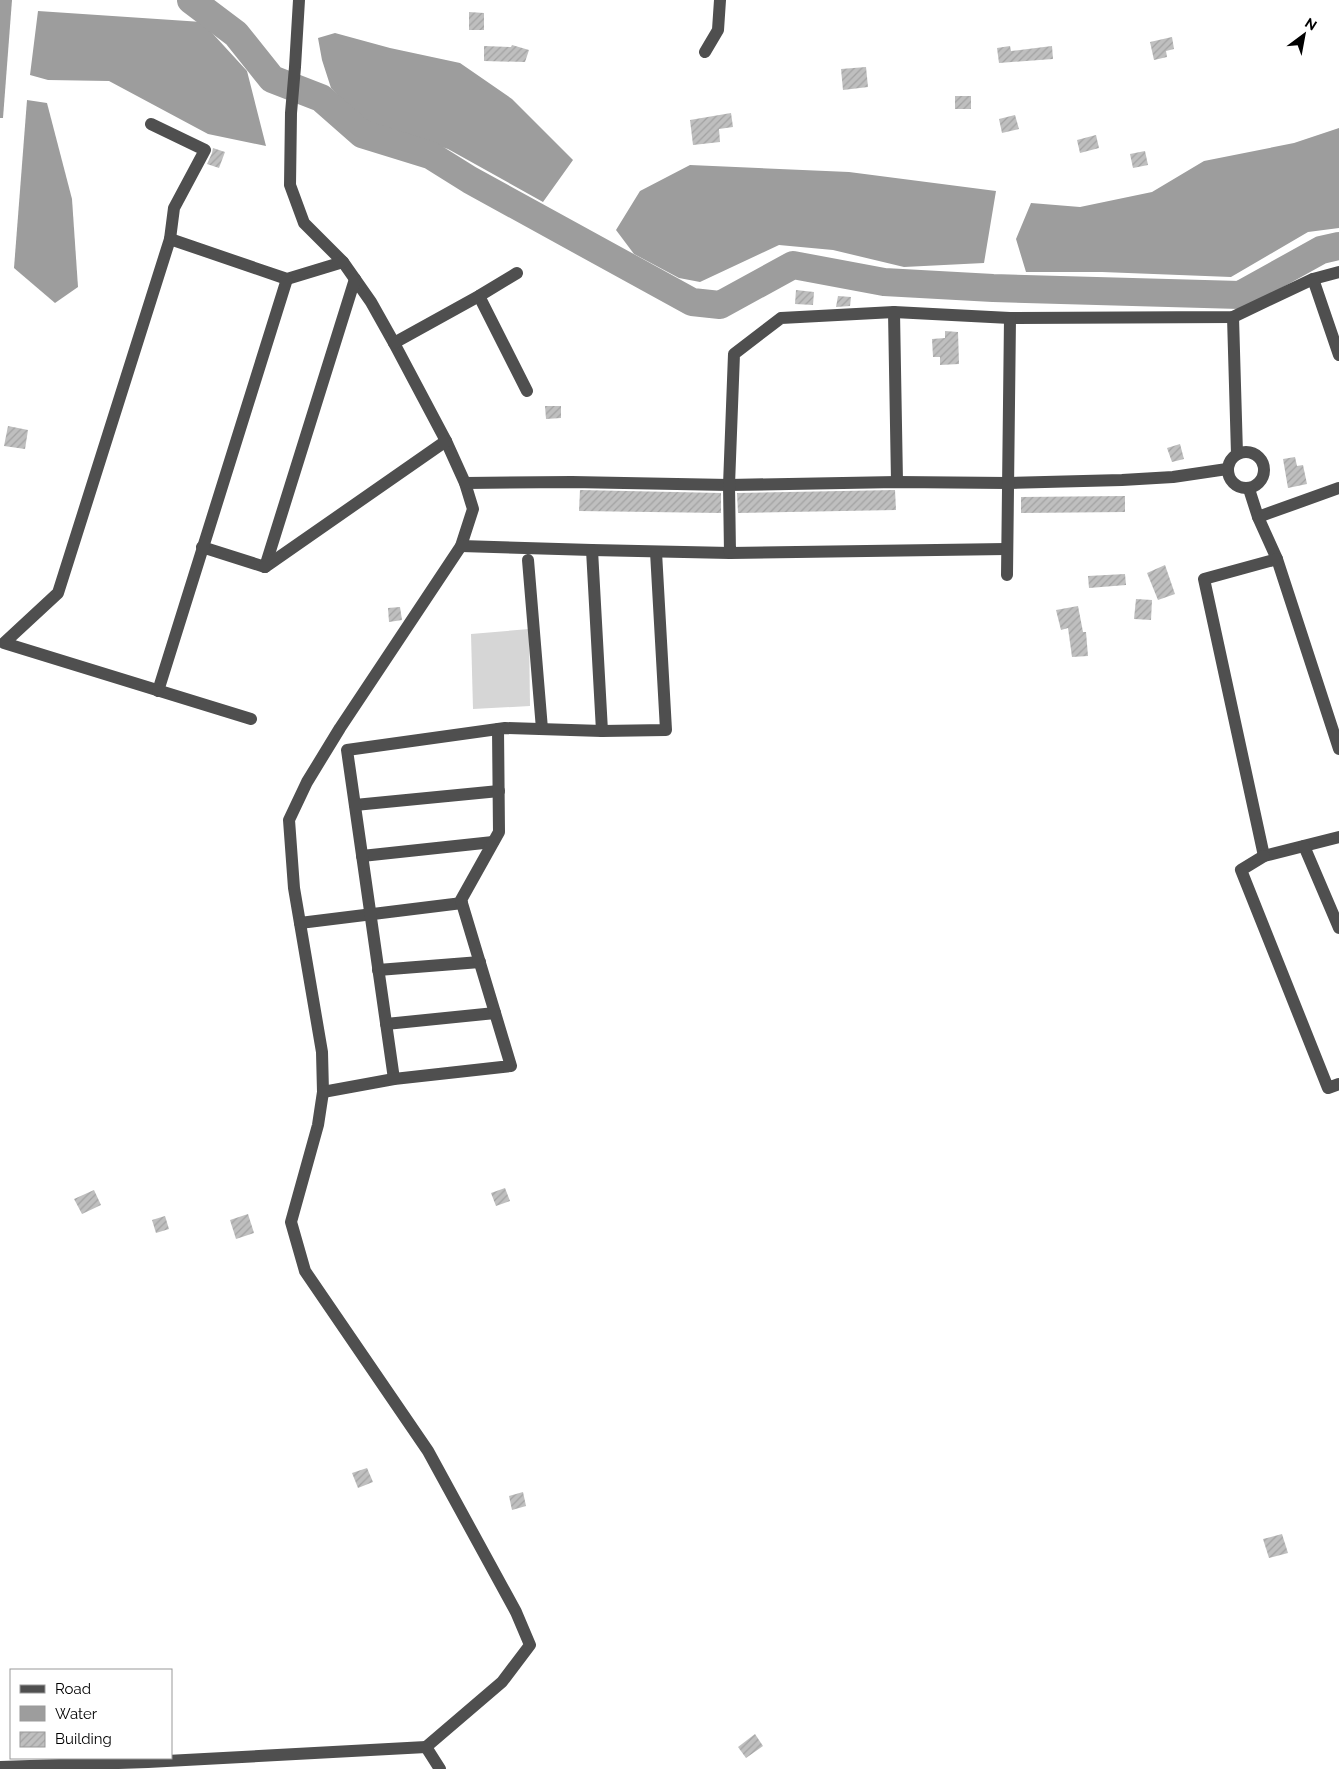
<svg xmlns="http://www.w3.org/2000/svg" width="1339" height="1769" viewBox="0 0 1339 1769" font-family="Raleway,sans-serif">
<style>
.garden{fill:#d6d6d6}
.water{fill:#9d9d9d}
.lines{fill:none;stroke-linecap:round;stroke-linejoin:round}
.river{stroke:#9d9d9d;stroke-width:28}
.building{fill:url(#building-hatch)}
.minor{stroke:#4f4f4f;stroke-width:12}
</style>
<defs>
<pattern id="building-hatch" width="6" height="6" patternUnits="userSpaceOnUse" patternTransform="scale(1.25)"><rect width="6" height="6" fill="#bfbfbf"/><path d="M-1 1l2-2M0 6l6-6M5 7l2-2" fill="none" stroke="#a2a2a2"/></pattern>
</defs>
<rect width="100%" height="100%" fill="#fff"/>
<path class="garden" d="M529 629 530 706 473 709 471 634Z"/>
<g class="water">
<path d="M0 0H12L3 118H0Z"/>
<path d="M38 11 202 22 247 71 266 146 208 134 109 81 48 80 30 75Z"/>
<path d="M335 33 390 48 460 63 512 99 573 160 543 202 448 149 362 121 331 88 322 60 318 38Z"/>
<path d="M27 100 47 103 72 199 78 287 55 303 14 268Z"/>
<path d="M1339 128V228L1308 232 1231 277 1102 272H1026L1016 239 1031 203 1080 207 1152 192 1204 161 1294 143Z"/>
<path d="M690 165 849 172 996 191 984 263 904 267 833 250 779 245 700 282 679 278 634 254 616 230 640 191Z"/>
</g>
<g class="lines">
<path class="river" d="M191 0 236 34 272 79 321 98 362 134 430 155 470 180 692 302 720 305 793 265 884 282 993 288 1240 295 1321 250 1339 246"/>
</g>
<g class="building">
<path d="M469 12 484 13V30H469Z"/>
<path d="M1172 37 1174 49 1166 51 1167 57 1154 60 1150 42Z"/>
<path d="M512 45 529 50 525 62 484 61V46L511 47Z"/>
<path d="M1010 46 1011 51 1052 46 1053 59 999 63 997 48Z"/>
<path d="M866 67 868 87 843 90 841 69Z"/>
<rect x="955" y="96" width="16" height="13"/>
<path d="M731 113 733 127 719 129 720 142 693 145 690 120Z"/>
<path d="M1015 115 1019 129 1002 133 999 119Z"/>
<path d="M1096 135 1099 148 1080 153 1077 140Z"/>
<path d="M213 148 225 152 219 168 207 164 212 153Z"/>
<path d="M1145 151 1148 165 1133 168 1130 154Z"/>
<path d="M796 290 814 292 813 305 795 304Z"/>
<path d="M838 296 851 297 850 306 836 307Z"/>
<path d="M945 331 958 332 959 364 940 365V357H933L932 339 945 338Z"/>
<path d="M545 406H561V418L546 419Z"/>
<path d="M8 426 28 430 25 449 4 446Z"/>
<path d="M1180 444 1184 459 1172 462 1167 448Z"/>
<path d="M1295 457 1297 466 1303 465 1307 484 1288 488 1283 459Z"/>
<path d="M580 490 721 493V513L579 511Z"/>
<path d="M895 490 896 510 738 513 737 493Z"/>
<path d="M1125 496V512L1021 513V497Z"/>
<path d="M1165 565 1175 594 1158 600 1147 573Z"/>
<path d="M1125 574 1126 585 1089 588 1088 576Z"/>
<path d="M1136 599 1152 600 1151 620 1134 619Z"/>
<path d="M1078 606 1083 632H1086L1088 656 1072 657 1068 628 1061 630 1056 610Z"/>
<path d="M400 607 402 620 389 622 388 608Z"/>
<path d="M505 1188 510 1201 496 1206 491 1193Z"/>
<path d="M94 1190 101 1205 82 1214 74 1199Z"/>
<path d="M248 1214 254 1233 236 1239 230 1220Z"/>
<path d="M165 1216 169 1229 156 1233 152 1220Z"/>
<path d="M367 1468 373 1482 358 1488 352 1473Z"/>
<path d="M523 1492 526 1506 512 1510 509 1496Z"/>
<path d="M1282 1534 1288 1553 1269 1558 1263 1539Z"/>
<path d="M755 1734 763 1746 746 1758 738 1747Z"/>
</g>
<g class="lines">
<g class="minor">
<path d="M299 0 295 67 291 113 290 185 304 223 343 262 371 302 394 343 446 441 465 483 473 509 461 546 340 728 307 782 289 820 294 888 322 1052 323 1092 318 1125 291 1222 305 1271 428 1451 516 1612 530 1645 502 1682 426 1747"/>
<path d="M705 52 718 30 720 0"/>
<path d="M151 124 205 150 174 208 170 239 58 593 4 643 251 719"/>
<path d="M170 239 287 279 343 262"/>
<path d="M1313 279 1339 272"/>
<path d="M479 296 527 391"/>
<path d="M894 312 897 482"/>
<path d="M1233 317 1237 454"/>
<path d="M394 343 479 296 517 273"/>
<circle cx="1246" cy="470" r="18"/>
<path d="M465 483 572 482 729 485 897 482 1008 483 1122 480 1173 477 1227 469"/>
<path d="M1249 489 1258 517 1277 559 1339 749"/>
<path d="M1258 517 1339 488"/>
<path d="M461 546 592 550 730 553"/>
<path d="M202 547 265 567"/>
<path d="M1006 549 730 553 729 485 734 354 781 318 894 312 1010 318 1233 317 1313 279 1339 355"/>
<path d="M592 550 602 731"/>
<path d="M1277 559 1204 579 1264 856 1339 837"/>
<path d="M528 560 542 729"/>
<path d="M265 567 355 279"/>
<path d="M265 567 446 441"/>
<path d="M1007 575 1010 318"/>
<path d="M158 691 287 279"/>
<path d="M355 805 499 791"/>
<path d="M1304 846 1339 928"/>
<path d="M362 856 493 842"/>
<path d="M1264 856 1241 870 1328 1088 1339 1084"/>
<path d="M300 923 462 903"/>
<path d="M378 970 480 962"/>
<path d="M386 1024 495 1013"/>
<path d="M394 1079 347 750 505 728 602 731 666 730 656 552"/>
<path d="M323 1092 394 1079 511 1066 461 900 499 832 498 729"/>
<path d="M0 1767 148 1762 426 1747 440 1769"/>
</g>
</g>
<rect x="10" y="1669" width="162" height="90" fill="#ffffff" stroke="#999999"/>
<rect x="20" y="1685" width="25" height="8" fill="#4f4f4f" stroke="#999999"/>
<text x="55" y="1694" font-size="15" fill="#000000">Road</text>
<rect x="20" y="1706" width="25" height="15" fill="#9d9d9d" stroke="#999999"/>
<text x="55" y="1719" font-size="15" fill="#000000">Water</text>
<rect x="20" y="1732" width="25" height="15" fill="url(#building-hatch)" stroke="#999999"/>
<text x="55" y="1744" font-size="15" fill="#000000">Building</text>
<g transform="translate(1304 35) rotate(32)" stroke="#ffffff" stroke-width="4" paint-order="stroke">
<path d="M0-4L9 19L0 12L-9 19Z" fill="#000000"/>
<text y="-8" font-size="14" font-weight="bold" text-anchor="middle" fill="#000000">N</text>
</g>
</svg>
